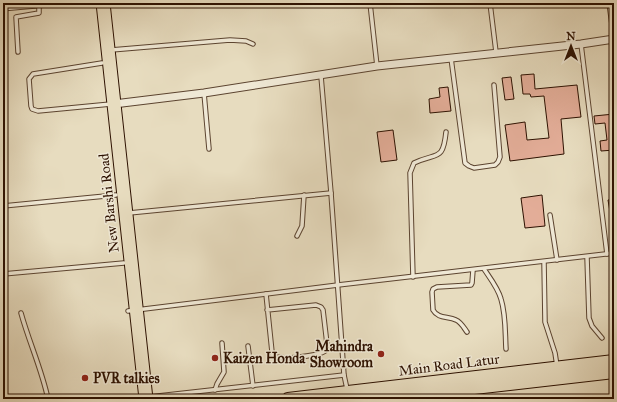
<svg xmlns="http://www.w3.org/2000/svg" width="617" height="402" viewBox="0 0 617 402" font-family="'IM FELL Great Primer',serif">
<style>
.building{fill:#e3ad98;stroke:#2d1101}
.lines{fill:none;stroke-linecap:round;stroke-linejoin:round}
.lane-casing{stroke:#5c4430;stroke-width:5.5}
.street-casing{stroke:#5c4430;stroke-width:9}
.primary-casing{stroke:#2d1101;stroke-width:14}
.highway-casing{stroke:#2d1101;stroke-width:15}
.lane{stroke:#efe8d5;stroke-width:3.5}
.street{stroke:#efe8d5;stroke-width:7}
.primary{stroke:#e7dcbf;stroke-width:12}
.highway{stroke:#e7dcbf;stroke-width:13}
.poi-dot{fill:#8f2418;stroke:#efe8d5;stroke-width:1.5}
.labels{text-anchor:middle;dominant-baseline:central;stroke-width:3;stroke-linejoin:round;paint-order:stroke}
.street-label{font-size:14px;fill:#2d1101;stroke:#efe8d5}
.poi-label{font-size:14px;font-weight:bold;fill:#2d1101;stroke:#efe8d5;text-anchor:start}
</style>
<rect width="100%" height="100%" fill="#e7dcbf"/>
<filter id="stains"><feTurbulence type="fractalNoise" baseFrequency=".005" numOctaves="4"/><feColorMatrix values="0 0 0 0 .2 0 0 0 0 .09 0 0 0 0 .02 0 0 0 .5 -.17"/></filter>
<radialGradient id="worn" r=".72"><stop offset=".6" stop-color="#630" stop-opacity="0"/><stop offset="1" stop-color="#630" stop-opacity=".3"/></radialGradient>
<g class="building">
<path d="M534 74 535 89 577 85 581 117 561 119 564 154 510 161 505 125 525 122 527 140 549 138 544 96 531 97 530 94H523L521 75Z"/>
<path d="M511 77 514 99 505 100 502 78Z"/>
<path d="M448 87 451 111 430 113 429 99 440 97 439 88Z"/>
<path d="M614 114V150L601 151 600 141 607 140 605 123 595 124 594 116Z"/>
<path d="M393 130 397 160 381 162 377 132Z"/>
<path d="M542 195 545 226 525 228 521 198Z"/>
<path d="M614 199V218H611L608 200Z"/>
</g>
<g class="lines">
<defs>
<g id="lane">
<path d="M370 3 377 66"/>
<path d="M490 3 496 52"/>
<path d="M609 3 614 39"/>
<path d="M581 44 607 254"/>
<path d="M111 50 230 40 246 41 253 44"/>
<path d="M18 52 16 17 39 13V4"/>
<path d="M451 58 465 163 469 166 474 168 495 165 498 162 500 157 494 85"/>
<path d="M102 63 33 74 29 79 31 106 32 109 38 111 111 104"/>
<path d="M321 76 331 193 344 375 347 389"/>
<path d="M204 93 209 149"/>
<path d="M3 206 116 195"/>
<path d="M129 213 331 193"/>
<path d="M550 215 557 260"/>
<path d="M297 236 302 226 304 195"/>
<path d="M587 257 589 318 592 326 602 338"/>
<path d="M544 262 545 322 555 353 557 366"/>
<path d="M484 269C490 278 498 288 501 299 506 315 505 333 506 349"/>
<path d="M3 274 124 263"/>
<path d="M413 277 410 173 414 163C437 152 443 162 446 132"/>
<path d="M266 294 272 352 273 356C281 360 318 356 325 351L327 344 323 310 321 307 316 305 267 310"/>
<path d="M128 311 338 285 614 253"/>
<path d="M21 313C29 342 42 370 48 399"/>
<path d="M467 332C464 328 461 322 456 320 448 316 438 319 433 310L432 292 433 289 437 287 471 285 472 283 473 270"/>
<path d="M248 346 253 386"/>
<path d="M215 390 217 384 224 372 222 343"/>
<path d="M149 397 344 375"/>
</g>
<g id="street">
<path d="M3 7 49 3"/>
<path d="M114 104 204 93 377 66 581 44 614 39"/>
</g>
<g id="primary">
<path d="M288 399 614 361"/>
<path d="M378 399 614 372"/>
</g>
<path id="highway" d="M103 3 146 399"/>
</defs>
<use href="#lane" class="lane-casing"/>
<use href="#street" class="street-casing"/>
<use href="#primary" class="primary-casing"/>
<use href="#highway" class="highway-casing"/>
<use href="#lane" class="lane"/>
<use href="#street" class="street"/>
<use href="#primary" class="primary"/>
<use href="#highway" class="highway"/>
</g>
<g class="poi-dot">
<circle cx="381" cy="354" r="4"/>
<circle cx="215" cy="358" r="4"/>
<circle cx="85" cy="378" r="4"/>
</g>
<g class="labels">
<g class="street-label">
<text transform="translate(109 203) rotate(-96)">New Barshi Road</text>
<text transform="translate(449 365) rotate(-7)">Main Road Latur</text>
</g>
<g class="poi-label">
<text x="373" y="346" text-anchor="end">Mahindra<tspan x="373" dy="16">Showroom</tspan></text>
<text x="223" y="358">Kaizen Honda</text>
<text x="93" y="378">PVR talkies</text>
</g>
</g>
<rect width="617" height="402" fill="none" stroke="#e7dcbf" stroke-width="16"/>
<rect x="4" y="4" width="609" height="394" fill="none" stroke="#2d1101" stroke-width="2"/>
<rect x="8" y="8" width="601" height="386" fill="none" stroke="#2d1101"/>
<g transform="translate(571 46)" stroke="#efe8d5" stroke-width="3" paint-order="stroke">
<path d="M0-3L7 15L0 10L-7 15Z" fill="#2d1101"/>
<text y="-6" font-size="11" font-weight="bold" text-anchor="middle" fill="#2d1101">N</text>
</g>
<rect width="100%" height="100%" filter="url(#stains)"/>
<rect width="100%" height="100%" fill="url(#worn)"/>
</svg>
